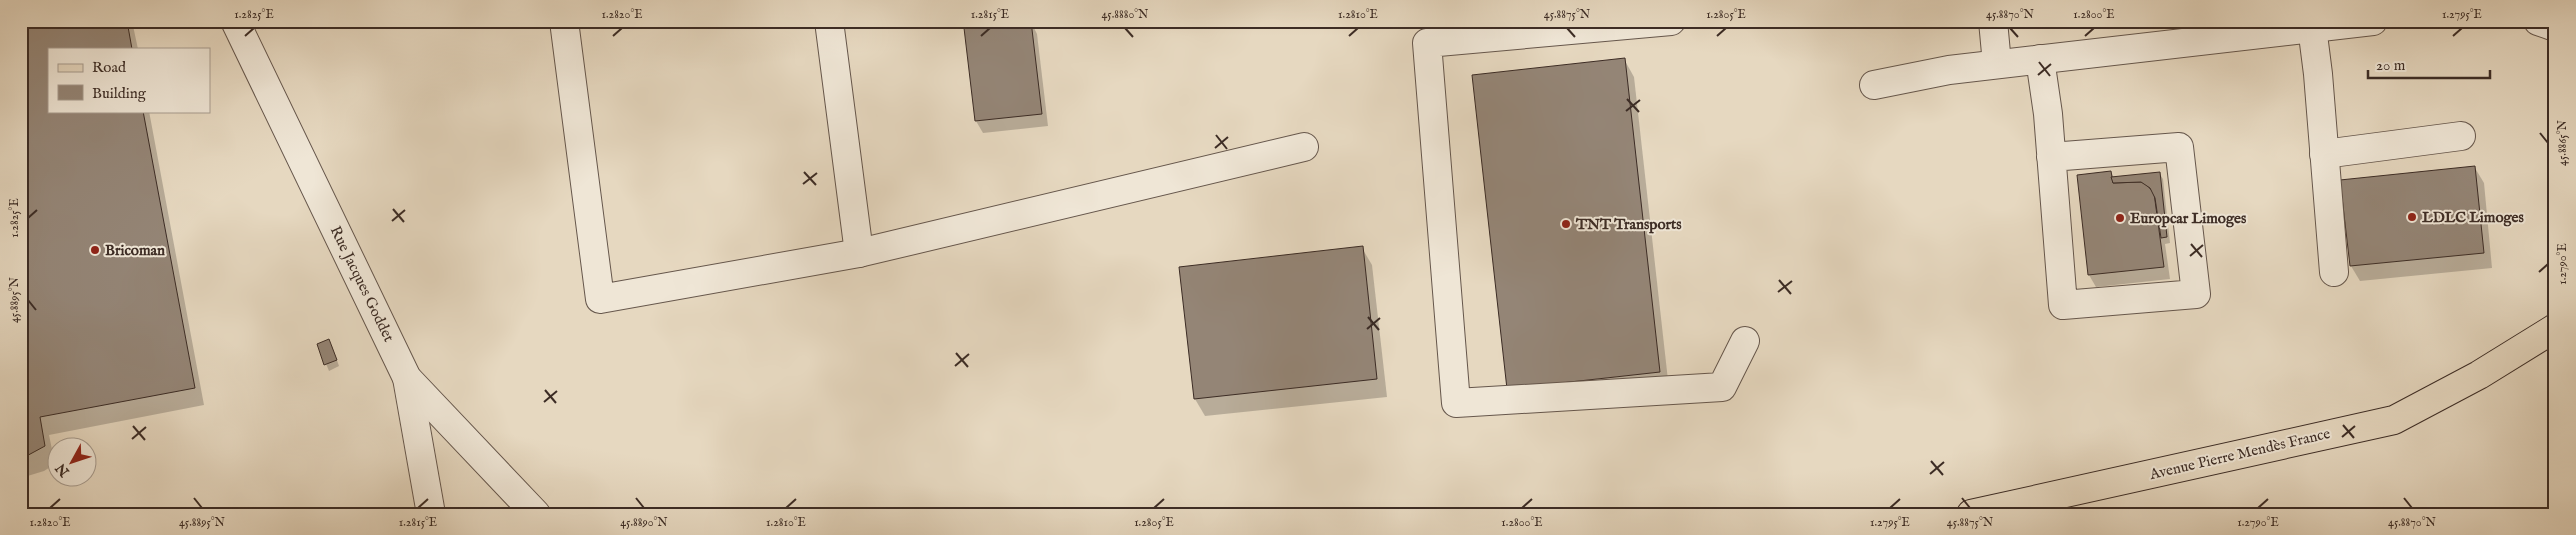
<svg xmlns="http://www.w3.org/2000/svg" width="2576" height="535" viewBox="0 0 2576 535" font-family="'IM FELL English',serif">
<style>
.shadow{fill:#0003}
.building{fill:#948576;stroke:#3c2c25}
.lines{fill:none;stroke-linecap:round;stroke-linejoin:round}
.minor-casing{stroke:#66574c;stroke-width:30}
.major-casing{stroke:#3c2c25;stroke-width:30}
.minor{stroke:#efe6d6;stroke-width:28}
.major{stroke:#e6d8c0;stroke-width:28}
.ticks{fill:none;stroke:#3c2c25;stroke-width:2}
.poi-dot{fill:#8f2418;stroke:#efe6d6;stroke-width:2}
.labels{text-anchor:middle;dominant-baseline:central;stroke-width:4;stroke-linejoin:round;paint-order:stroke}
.poi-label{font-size:15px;font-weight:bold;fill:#3c2c25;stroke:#efe6d6;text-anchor:start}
.street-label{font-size:15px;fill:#3c2c25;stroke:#efe6d6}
.neatline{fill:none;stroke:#3c2c25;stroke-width:2}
.ticks-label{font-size:12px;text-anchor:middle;fill:#3c2c25}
</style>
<rect width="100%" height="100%" fill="#e6d8c0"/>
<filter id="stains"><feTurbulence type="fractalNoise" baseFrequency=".004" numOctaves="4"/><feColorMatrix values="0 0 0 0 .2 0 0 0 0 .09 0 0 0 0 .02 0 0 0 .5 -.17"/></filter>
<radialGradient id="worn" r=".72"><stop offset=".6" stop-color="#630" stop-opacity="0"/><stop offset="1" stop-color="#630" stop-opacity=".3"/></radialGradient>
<g class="shadow">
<path d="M21 21H132L138 49H49V111H149L204 405 49 435 55 464 44 471 21 478Z"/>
<path d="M1031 22 1037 34 1048 126 983 133 976 121Z"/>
<path d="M1624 59 1634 77 1669 389 1518 407Z"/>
<path d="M2475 168 2484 183 2492 268 2360 281 2351 266Z"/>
<path d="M2111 172 2114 178 2159 173 2163 179 2170 243 2165 244 2170 279 2096 287 2089 275Z"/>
<path d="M1362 248 1372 265 1387 397 1205 416 1195 399Z"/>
<path d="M318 344 332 346 339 366 329 371Z"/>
</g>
<g class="building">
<path d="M21 21H127L132 49H49V111H143L195 388 40 417 45 446 21 459Z"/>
<path d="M1031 21 1042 114 975 121 964 28Z"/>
<path d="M1625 58 1660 372 1507 389 1472 75Z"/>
<path d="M2475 166 2484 253 2350 266 2340 180Z"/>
<path d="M2111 171 2113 183 2141 182 2146 184 2154 193 2164 267 2088 275 2077 175Z"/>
<path d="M2160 172 2167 237 2161 238 2155 198 2150 188 2141 182 2113 183 2111 177Z"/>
<path d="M1363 246 1377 379 1194 399 1179 267Z"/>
<path d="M329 339 337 360 324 365 317 344Z"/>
</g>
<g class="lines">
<defs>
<g id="minor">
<path d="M235 21 407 378 536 514"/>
<path d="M564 21 600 299 859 253 1304 147"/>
<path d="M829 21 859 253"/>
<path d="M1671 21 1427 43 1456 403 1722 387 1745 341"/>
<path d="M1993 21 1997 64"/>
<path d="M2538 21 2555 27"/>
<path d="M2312 27 2318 74 2334 272"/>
<path d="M2040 59 2048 114 2063 305 2196 294 2179 147 2051 157"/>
<path d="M1874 85 1949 70 2373 21"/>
<path d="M2324 154 2461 136"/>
<path d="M407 378 431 514"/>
</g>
<path id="major" d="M1971 514 2394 420 2479 375 2555 328"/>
</defs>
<use href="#minor" class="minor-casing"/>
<use href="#major" class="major-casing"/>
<use href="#minor" class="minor"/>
<use href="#major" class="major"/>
</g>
<path class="ticks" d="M1125 28 1133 37M1567 28 1575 37M2010 28 2018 37M245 36 254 28M613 36 622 28M981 36 990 28M1349 36 1358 28M1717 36 1726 28M2085 36 2094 28M2453 36 2462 28M2039 62 2050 76M2038 75 2051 64M1627 99 1639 112M1626 111 1640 100M2540 133 2548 143M1216 135 1227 149M1215 148 1228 137M804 172 816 185M803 184 817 173M393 209 404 222M28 218 37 210M392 221 405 210M2191 244 2202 257M2190 256 2203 245M2539 272 2548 264M1779 280 1791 294M1778 292 1792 281M28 300 36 310M1368 317 1379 330M1367 329 1380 318M956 353 968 367M955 366 969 354M545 390 556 403M544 402 557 391M2343 425 2354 438M133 426 145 440M2342 437 2355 426M132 439 146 427M1931 461 1943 475M1930 474 1944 462M194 498 202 508M636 498 644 508M1962 498 1970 508M2404 498 2412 508M50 508 60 499M418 508 428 499M786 508 796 499M1154 508 1164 499M1522 508 1532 499M1890 508 1900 499M2258 508 2268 499"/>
<g class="poi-dot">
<circle cx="2412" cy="217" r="5"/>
<circle cx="2120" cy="218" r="5"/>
<circle cx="1566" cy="224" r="5"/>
<circle cx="95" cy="250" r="5"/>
</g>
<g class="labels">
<g class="poi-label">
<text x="2422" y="217">LDLC Limoges</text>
<text x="2130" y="218">Europcar Limoges</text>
<text x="1576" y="224">TNT Transports</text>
<text x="105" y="250">Bricoman</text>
</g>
<g class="street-label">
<text transform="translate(362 284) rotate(64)">Rue Jacques Goddet</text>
<text transform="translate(2240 454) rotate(-13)">Avenue Pierre Mendès France</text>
</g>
</g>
<rect width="2576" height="535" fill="none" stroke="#e6d8c0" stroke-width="55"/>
<rect x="48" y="48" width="162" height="65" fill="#efe6d6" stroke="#a79c8f"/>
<rect x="58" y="64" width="25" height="8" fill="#e6d8c0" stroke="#a79c8f"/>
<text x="92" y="72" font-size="15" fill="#3c2c25">Road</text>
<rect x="58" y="85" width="25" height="15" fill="#948576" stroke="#a79c8f"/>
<text x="92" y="98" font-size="15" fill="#3c2c25">Building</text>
<g transform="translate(72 462) rotate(230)"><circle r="24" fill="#efe6d6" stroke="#a79c8f"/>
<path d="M0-4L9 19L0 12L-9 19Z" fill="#8f2418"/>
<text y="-8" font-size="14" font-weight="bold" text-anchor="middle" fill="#3c2c25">N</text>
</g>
<path d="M2368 70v8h122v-8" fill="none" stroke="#3c2c25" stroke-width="2.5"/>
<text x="2376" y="70" font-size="15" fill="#3c2c25" stroke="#efe6d6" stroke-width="4" paint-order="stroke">20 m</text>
<rect x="28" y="28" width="2520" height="480" class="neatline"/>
<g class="ticks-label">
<text x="254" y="18">1.2825°E</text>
<text x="622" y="18">1.2820°E</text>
<text x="990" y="18">1.2815°E</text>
<text x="1125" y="18">45.8880°N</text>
<text x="1358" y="18">1.2810°E</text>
<text x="1567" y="18">45.8875°N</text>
<text x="1726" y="18">1.2805°E</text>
<text x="2010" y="18">45.8870°N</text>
<text x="2094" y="18">1.2800°E</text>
<text x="2462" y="18">1.2795°E</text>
<text transform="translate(2562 143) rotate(-90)" y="4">45.8865°N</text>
<text transform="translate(14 218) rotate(-90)" y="4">1.2825°E</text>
<text transform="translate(2562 264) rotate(-90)" y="4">1.2790°E</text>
<text transform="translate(14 300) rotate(-90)" y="4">45.8895°N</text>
<text x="50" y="526">1.2820°E</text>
<text x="202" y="526">45.8895°N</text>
<text x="418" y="526">1.2815°E</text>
<text x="644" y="526">45.8890°N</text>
<text x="786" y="526">1.2810°E</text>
<text x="1154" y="526">1.2805°E</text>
<text x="1522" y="526">1.2800°E</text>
<text x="1890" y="526">1.2795°E</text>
<text x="1970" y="526">45.8875°N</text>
<text x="2258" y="526">1.2790°E</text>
<text x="2412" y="526">45.8870°N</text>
</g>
<rect width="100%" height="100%" filter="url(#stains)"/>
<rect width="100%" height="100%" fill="url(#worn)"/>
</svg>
